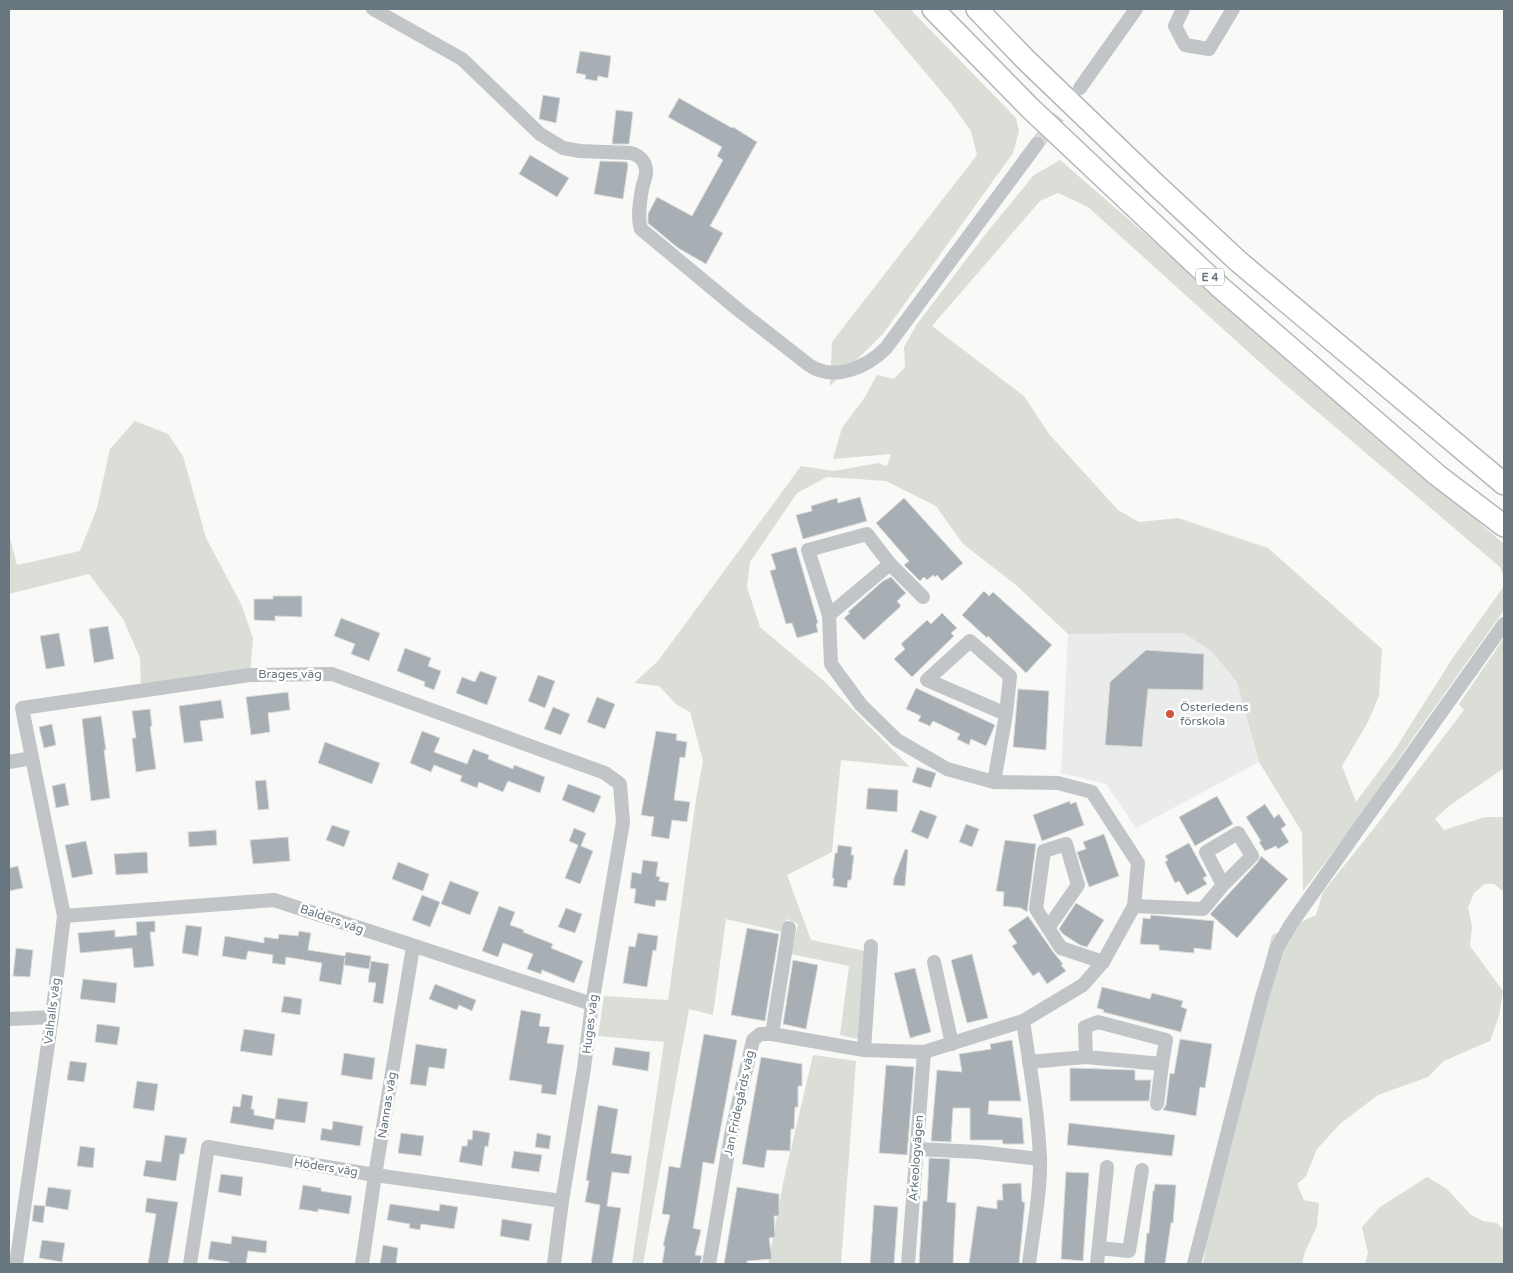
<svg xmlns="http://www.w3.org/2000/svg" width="1513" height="1273" viewBox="0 0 1513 1273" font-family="'Varela Round',sans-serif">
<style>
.built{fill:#eaebeb}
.green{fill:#daded7}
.building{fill:#a7aeb4;stroke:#dbdbda}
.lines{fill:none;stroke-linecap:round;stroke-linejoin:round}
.minor-tunnel{stroke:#d4d8d9;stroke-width:14;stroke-dasharray:14 7;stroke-linecap:butt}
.highway-casing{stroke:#b5b8bb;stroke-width:24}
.minor{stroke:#c1c5c8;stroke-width:14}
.highway{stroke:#fff;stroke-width:21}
.poi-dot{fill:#d1573f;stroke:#fff;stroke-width:2}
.labels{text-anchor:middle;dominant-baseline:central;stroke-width:5;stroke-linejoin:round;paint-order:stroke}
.shield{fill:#fff;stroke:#959fa5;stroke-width:1}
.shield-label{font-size:11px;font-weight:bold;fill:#67767f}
.street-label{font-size:12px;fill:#67767f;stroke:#fff}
.poi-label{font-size:12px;fill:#67767f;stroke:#fff;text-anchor:start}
</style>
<rect width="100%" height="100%" fill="#f9f9f7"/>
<path class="built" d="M1184 633 1211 651 1237 682 1259 762 1136 828 1106 784 1061 773 1068 634Z"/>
<g class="green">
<path d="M872 9H910L1016 118 1019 131 1013 153 883 334 830 386 832 342 977 155 971 131 951 103Z"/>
<path d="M1060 160 1504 544V578L1500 567 1274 375 1088 207 1058 193 1040 201 932 326 1024 396 1049 434 1118 510 1139 522 1178 518 1268 548 1382 649 1379 696 1368 722 1342 766 1356 802 1394 751 1454 656 1504 586V610L1413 738 1350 830 1303 891 1302 832 1259 762 1237 682 1211 651 1184 633 1068 634 1016 585 963 544 936 506 886 481 827 477 797 493 750 562 747 587 760 627 824 681 910 767 841 760 832 852 787 875 811 940 865 951 858 1039 840 1035 849 966 791 954 798 924 787 919 783 932 726 919 713 1015 689 1009 643 1264H632L664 1042 598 1036 604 996 668 1000 696 799 703 761 690 712 677 705 659 686 634 683 658 661 801 466 834 471 878 463 887 466 891 454 833 459 842 428 865 397 877 375 894 379 905 367 904 347 917 324 988 231 1034 175Z"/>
<path d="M135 421 168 434 183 456 206 538 241 604 253 638 250 675 141 691 140 658 123 619 89 574 9 594V534L17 565 80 551 97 508 110 449Z"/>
<path d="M1504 638V768L1449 806 1435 819 1444 830 1485 817H1504V892L1494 884H1485L1474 893 1468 908 1472 926 1470 946 1503 991 1499 1016 1490 1041 1444 1061 1428 1077 1378 1095 1340 1124 1317 1149 1306 1176 1297 1184 1304 1200 1319 1203 1317 1226 1305 1252 1302 1264H1203L1223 1128 1272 935 1316 915 1323 892 1375 827 1464 710 1459 704Z"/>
<path d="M813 1055 856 1061 841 1264H768L784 1179Z"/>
<path d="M1427 1177 1447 1189 1470 1214 1483 1221 1497 1223 1504 1230V1264H1365L1368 1253 1362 1227 1380 1207Z"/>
</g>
<g class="building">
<path d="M580 51 611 56 608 78 598 76 597 81 585 79 586 75 576 73Z"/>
<path d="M543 95 560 98 556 123 539 119Z"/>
<path d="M679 98 732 128 733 127 757 142 710 226 723 233 706 264 678 248 648 223V214L657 197 692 216 723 160 717 156 722 147 668 117Z"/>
<path d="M616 110 633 112 629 144H612Z"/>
<path d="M530 155 569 178 557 197 519 174Z"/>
<path d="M600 161 627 162 628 165 623 199 594 194Z"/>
<path d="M860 497 867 521 803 539 796 515 812 511 811 506 837 498 838 503Z"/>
<path d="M904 498 963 563 942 581 937 575 935 577 933 575 927 580 924 577 920 581 904 565 909 561 876 523Z"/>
<path d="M796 547 818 623 816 624 818 632 797 638 792 623 786 624 770 571 776 569 771 554Z"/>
<path d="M891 577 906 593 897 601 901 606 864 640 844 618 850 613 848 612 883 581Z"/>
<path d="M984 591 989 596 993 592 1052 645 1026 673 988 636 987 638 962 615Z"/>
<path d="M273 596H302V617L275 616V621L254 620V599H273Z"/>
<path d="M942 613 957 628 951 633 954 636 912 677 894 659 905 649 901 644 927 620 931 624Z"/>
<path d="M341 618 380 633 369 661 351 654 355 644 334 636Z"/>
<path d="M108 626 114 659 94 663 89 629Z"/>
<path d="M59 633 65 666 46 669 40 636Z"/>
<path d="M405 648 431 658 428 666 441 671 434 690 424 686 425 682 397 671Z"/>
<path d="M1146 650 1204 654 1203 690 1148 689 1142 747 1105 745 1110 682Z"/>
<path d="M480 671 497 677 487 705 456 693 462 677 475 682Z"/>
<path d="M538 675 555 681 545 708 528 701Z"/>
<path d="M916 688 995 725 986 746 971 739 969 745 957 739 960 734 933 721 930 726 918 721 921 716 906 709Z"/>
<path d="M1018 689 1049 691 1046 750 1013 747Z"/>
<path d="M288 692 290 710 268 713 270 732 251 735 246 697Z"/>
<path d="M597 697 615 704 605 729 587 722Z"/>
<path d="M221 700 224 718 200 721 203 741 184 743 179 706Z"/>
<path d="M553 707 570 714 561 735 544 729Z"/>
<path d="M150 709 152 726 150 727 156 769 136 772 132 738H136L132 711Z"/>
<path d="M101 716 106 750H104L110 798 91 801 82 719Z"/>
<path d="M52 724 56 745 44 748 39 727Z"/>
<path d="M422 731 440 738 434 752 467 764 473 749 489 755 488 759 513 769 514 765 545 777 540 793 508 781 503 792 479 782 477 788 460 781 462 776 434 765 431 772 410 763Z"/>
<path d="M656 731 677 734 676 740 687 742 685 758 680 757 674 800 690 802 687 822 672 820 669 839 651 836 654 817 641 815Z"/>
<path d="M325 742 380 763 372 784 318 763Z"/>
<path d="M917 767 936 773 931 788 912 782Z"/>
<path d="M266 780 269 809 258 810 255 781Z"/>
<path d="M65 783 69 805 56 808 52 786Z"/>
<path d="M568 784 601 796 594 813 562 800Z"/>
<path d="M868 788 898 790 897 812 866 809Z"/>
<path d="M1217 796 1233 824 1195 846 1179 817Z"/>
<path d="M1070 801V804L1076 802 1084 825 1042 841 1033 815Z"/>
<path d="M1265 804 1274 818 1279 814 1286 825 1281 829 1289 842 1278 849 1276 846 1265 851 1259 842 1261 841 1246 817Z"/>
<path d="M920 810 937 816 928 839 911 832Z"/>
<path d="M966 824 979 829 972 847 959 842Z"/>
<path d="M332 825 350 831 344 847 326 840Z"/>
<path d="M574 828 586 833 581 846 593 851 580 884 565 878 578 845 569 841Z"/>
<path d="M216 830 217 845 189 847 188 832Z"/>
<path d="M1104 834 1119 876 1089 887 1077 852 1086 849 1083 842Z"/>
<path d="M288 837 290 861 253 864 250 840Z"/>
<path d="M1005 840 1036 844 1027 912 1021 908 1003 906 1004 892 996 891Z"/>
<path d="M86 841 93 874 72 878 65 845Z"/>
<path d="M1189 843 1207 876 1203 878 1207 884 1187 895 1179 881 1175 883 1165 862 1168 860 1165 856Z"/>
<path d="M838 845 852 847 851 855H854L851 880H848L847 888 833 886 834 878H832L835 853H837Z"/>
<path d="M905 849 908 850 905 886 893 885 894 878Z"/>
<path d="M147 852 148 873 116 875 114 854Z"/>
<path d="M1261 856 1288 879 1237 938 1210 914 1258 862Z"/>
<path d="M643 860 658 862 656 876 660 877 659 881 669 883 666 901 656 900 655 907 634 903 636 889 630 888 632 872 641 874Z"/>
<path d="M398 862 429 874 423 891 392 879Z"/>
<path d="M18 866 23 888 9 891V868Z"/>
<path d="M450 881 479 892 470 915 441 904Z"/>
<path d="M422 895 440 902 430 927 412 920Z"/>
<path d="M1076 903 1104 920 1087 947 1080 945 1063 934 1059 929Z"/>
<path d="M499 906 515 912 510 925 524 930 523 932 553 944 551 948 583 961 574 983 542 970 541 974 527 969 533 954 503 943 498 957 482 951Z"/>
<path d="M566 908 582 914 575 933 558 927Z"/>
<path d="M1151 915 1214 921 1211 950 1194 948V953L1159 950V945L1140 944 1143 918 1150 919Z"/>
<path d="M1028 916 1054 953 1063 964 1061 965 1066 971 1047 984 1039 972 1033 976 1012 946 1017 943 1008 930Z"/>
<path d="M155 921V932H150L154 966 134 968 132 948 80 953 78 933 115 930V937L137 935 136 922Z"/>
<path d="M186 925 202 927 198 956 182 953Z"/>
<path d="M747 928 779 934 765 1021 731 1015Z"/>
<path d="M299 931 311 933 308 950 345 956 346 952 371 956 369 969 344 965 345 958 341 985 319 981 322 963 286 957 285 965 272 963 273 955 248 951 246 960 222 956 225 936 264 943V937L278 939 279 934 298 936Z"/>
<path d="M638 933 658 936 656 951 653 950 647 987 623 983 629 946 635 947Z"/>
<path d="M16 948 33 950 30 977 13 976Z"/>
<path d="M972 954 988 1018 967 1023 951 960Z"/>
<path d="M793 960 818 965 806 1029 783 1024Z"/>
<path d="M371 961 389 964 383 1004 373 1002 376 983 368 982Z"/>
<path d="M915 968 931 1032 910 1038 894 973Z"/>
<path d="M83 979 117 983 115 1003 80 999Z"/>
<path d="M435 984 476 1000 472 1011 459 1005 457 1010 429 999Z"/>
<path d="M1102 987 1150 999 1152 993 1183 1001 1181 1007 1187 1009 1181 1032 1103 1012 1104 1010 1097 1008Z"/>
<path d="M284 996 302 999 300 1015 281 1012Z"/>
<path d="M521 1010 541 1014 539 1026 550 1027 547 1043 564 1045 556 1095 541 1093 542 1085 509 1080Z"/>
<path d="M97 1024 120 1027 117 1045 95 1042Z"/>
<path d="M244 1029 275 1034 272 1056 240 1051Z"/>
<path d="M704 1034 737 1040 714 1164 703 1162 700 1185 693 1228 701 1230 695 1255 702 1256 700 1264H662L665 1246H663L670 1215 662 1214 669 1166 680 1168Z"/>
<path d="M1180 1039 1212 1044 1205 1088 1200 1087 1196 1116 1163 1110 1166 1105 1170 1073 1174 1074Z"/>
<path d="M1012 1040 1021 1101H989L988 1114 1022 1118 1024 1144H1003L1002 1140H970V1108H953L951 1142 931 1141 937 1070 962 1072 959 1054 991 1049 990 1044Z"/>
<path d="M416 1044 447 1049 444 1069 429 1067 426 1086 410 1084Z"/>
<path d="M615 1047 650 1052 648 1071 612 1065Z"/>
<path d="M344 1053 375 1058 372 1080 341 1075Z"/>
<path d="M761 1057 802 1064V1086H798V1107H795L794 1129H791L790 1151 767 1150 764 1168 742 1164Z"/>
<path d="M70 1061 87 1063 84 1082 67 1080Z"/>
<path d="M886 1065 914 1067 907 1155 879 1153Z"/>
<path d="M1070 1068 1135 1070V1080H1151L1149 1101H1070Z"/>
<path d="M137 1081 158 1084 154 1111 133 1108Z"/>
<path d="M242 1094 253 1096 251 1109H254V1115L275 1119 273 1130 230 1123 233 1106 240 1107Z"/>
<path d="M278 1098 308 1102 305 1123 275 1119Z"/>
<path d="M598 1105 618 1109 611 1153 632 1156 629 1174 612 1172 607 1206 621 1208 612 1264H591L600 1205 585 1202 589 1181 586 1180Z"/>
<path d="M333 1121 363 1126 360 1146 320 1140 322 1128 332 1130Z"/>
<path d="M1069 1123 1175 1135 1172 1156 1067 1145Z"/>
<path d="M473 1130 490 1133 488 1147 485 1146 482 1166 459 1162 462 1146H467L468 1139 472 1140Z"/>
<path d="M401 1133 424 1136 421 1156 398 1153Z"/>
<path d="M537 1133 551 1136 549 1149 535 1147Z"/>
<path d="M165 1135 187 1138 184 1154H180L176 1181 143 1176 146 1160 161 1162Z"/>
<path d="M80 1146 95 1148 93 1168 77 1166Z"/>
<path d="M514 1151 542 1155 539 1172 511 1168Z"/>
<path d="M929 1158 950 1159 947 1202 956 1203 953 1264H919L923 1201H927Z"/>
<path d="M1066 1172 1089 1173 1083 1261 1061 1259Z"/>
<path d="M221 1174 243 1177 241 1196 218 1192Z"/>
<path d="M1021 1183 1022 1202H1025L1019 1264H969L977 1206 997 1209V1200H1003L1002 1184Z"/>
<path d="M1155 1184 1176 1185 1173 1223H1171L1165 1264H1144L1147 1233H1149L1153 1191H1154Z"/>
<path d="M303 1185 321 1188V1191L352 1196 349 1214 318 1209V1212L299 1209Z"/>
<path d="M48 1187 71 1190 68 1210 45 1206Z"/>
<path d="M737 1187 779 1194V1216H774L775 1237 769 1238 772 1259 747 1261V1264H724Z"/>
<path d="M147 1198 178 1202 168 1264H148L156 1214 145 1212Z"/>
<path d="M390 1204 439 1211 440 1204 458 1207 454 1229 421 1224 420 1230 409 1228 410 1224 387 1220Z"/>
<path d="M34 1205 45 1206 43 1223 32 1221Z"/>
<path d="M874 1205 898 1207 894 1264H870Z"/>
<path d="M502 1219 532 1224 529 1241 500 1236Z"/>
<path d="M232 1236 267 1241 266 1253 248 1251 246 1264H228L229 1262 208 1259 211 1241 231 1244Z"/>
<path d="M42 1240 65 1243 62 1262 39 1258Z"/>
<path d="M383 1245 398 1248 396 1264H380Z"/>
</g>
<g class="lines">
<path class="minor-tunnel" d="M1037 144 1073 97"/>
<defs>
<g id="highway">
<path d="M933 9 1030 108 1220 287 1437 475 1504 526"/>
<path d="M977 9 1025 59 1152 181 1239 262 1504 484"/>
</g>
</defs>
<use href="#highway" class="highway-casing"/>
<g class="minor">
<path d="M373 9 462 59 540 134 563 148 580 151 631 153C639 155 645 161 646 169 647 176 643 183 642 189 640 201 637 218 641 229L741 312 809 365C834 382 866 368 886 348L1037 144"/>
<path d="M1183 9 1175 26 1185 45 1209 49 1233 9"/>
<path d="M1080 88 1136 9"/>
<path d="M890 564 923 597"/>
<path d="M9 762 32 758"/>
<path d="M994 782 1006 714 1010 676 970 641 927 680 1006 714"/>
<path d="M1134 906 1203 909 1223 885 1252 856 1238 833 1206 852 1223 885"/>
<path d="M64 916 274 900 592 1004"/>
<path d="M1048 928 1078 885 1066 844 1044 851 1036 909 1061 948 1103 962"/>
<path d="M934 962 952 1044"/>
<path d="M9 1019 52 1017"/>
<path d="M1023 1021C1030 1067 1038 1112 1040 1158 1041 1192 1033 1230 1029 1264"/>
<path d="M772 1034 864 1050 924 1052 1023 1021 1083 985 1103 962 1134 906 1138 863 1092 792 1058 783 994 782 947 769 897 740 861 705 831 664 829 615 808 550 867 534 890 564 829 615"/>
<path d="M864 1050 871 946"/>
<path d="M1029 1062 1086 1057 1162 1064 1166 1040 1098 1022 1085 1027 1086 1057"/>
<path d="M1157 1104 1162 1064"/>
<path d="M917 1149 978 1152 1040 1159"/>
<path d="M1099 1248 1129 1251 1142 1170"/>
<path d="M16 1264 52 1017 64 916 22 708 250 675 332 674 605 773 620 784 623 822 592 1004 584 1068 562 1201 554 1264"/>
<path d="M190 1264 208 1147 375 1175 562 1201"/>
<path d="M362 1264 375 1175 413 947"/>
<path d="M709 1264 731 1135 753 1040 760 1034H772L789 928"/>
<path d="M908 1264 924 1052"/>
<path d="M1097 1264 1107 1167"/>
<path d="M1194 1264 1262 997 1277 948 1291 924 1504 624"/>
</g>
<use href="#highway" class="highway"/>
</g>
<circle class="poi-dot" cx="1170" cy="714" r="5"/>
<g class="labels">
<rect class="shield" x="1196" y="268.5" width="28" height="17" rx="4"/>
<g class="shield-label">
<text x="1210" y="277">E 4</text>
</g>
<g class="street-label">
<text x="290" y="674">Brages väg</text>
<text transform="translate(332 919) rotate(19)">Balders väg</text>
<text transform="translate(52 1011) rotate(-83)">Valhalls väg</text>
<text transform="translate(590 1024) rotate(-83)">Huges väg</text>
<text transform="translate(739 1103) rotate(-78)">Jan Fridegårds väg</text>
<text transform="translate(387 1105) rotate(-81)">Nannas väg</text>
<text transform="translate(916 1158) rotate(-86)">Arkeologvägen</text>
<text transform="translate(326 1167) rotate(9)">Höders väg</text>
</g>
<g class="poi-label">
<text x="1180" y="707">Österledens<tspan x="1180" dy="14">förskola</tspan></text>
</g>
</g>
<rect width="1513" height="1273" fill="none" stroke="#67767f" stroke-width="20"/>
</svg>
